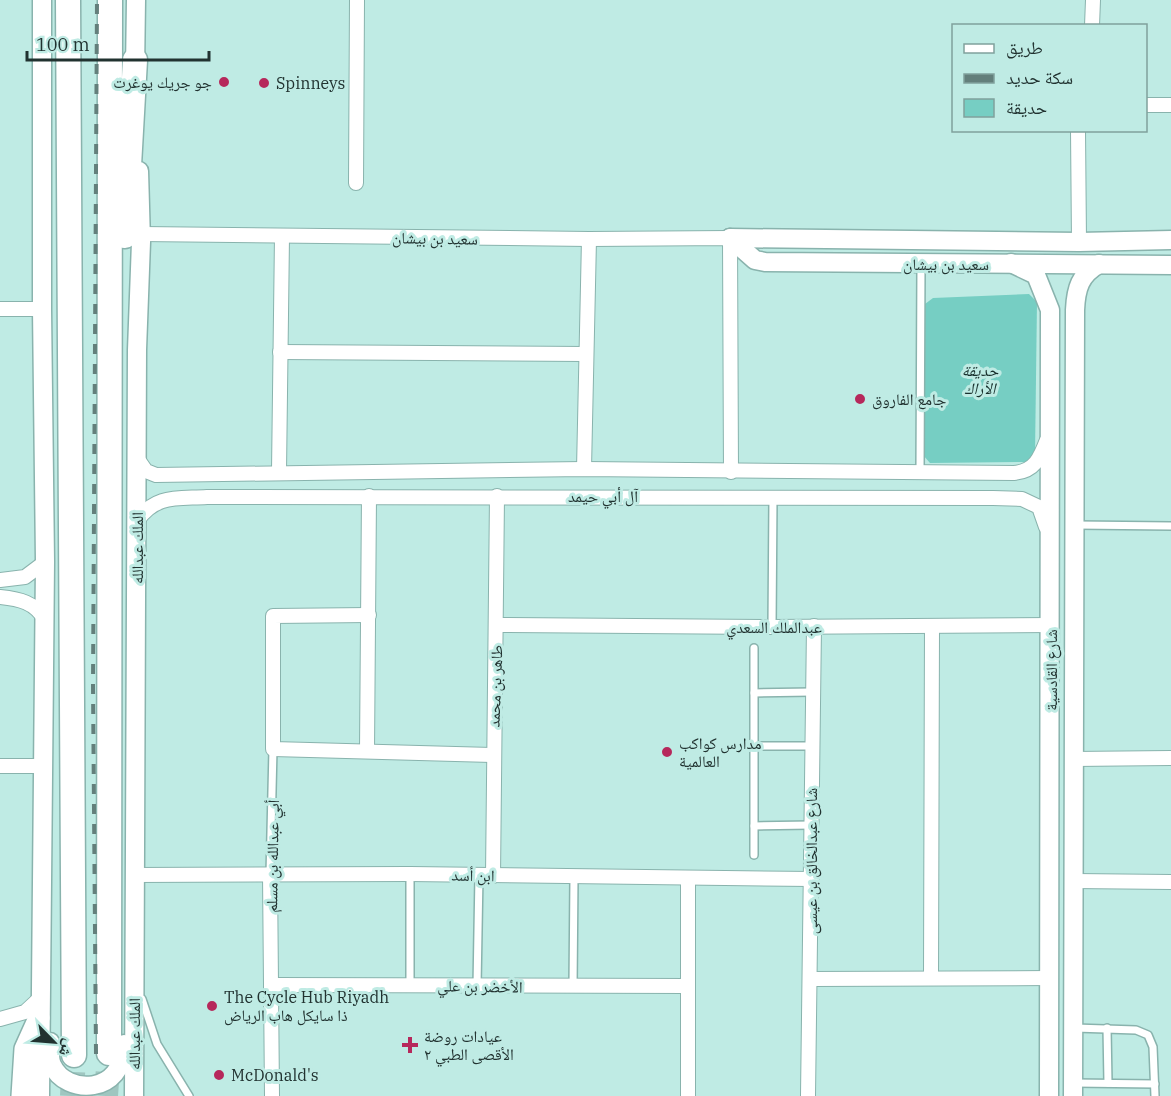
<svg xmlns="http://www.w3.org/2000/svg" width="1171" height="1096" viewBox="0 0 1171 1096" font-family="'IBM Plex Serif','Noto Naskh Arabic',serif">
<style>
.green{fill:#76cec3}
.lines{fill:none;stroke-linecap:round;stroke-linejoin:round}
.highway-tunnel{stroke:#9fc6c0;stroke-width:24;stroke-dasharray:24 12;stroke-linecap:butt}
.lane-casing{stroke:#89b3ad;stroke-width:10}
.street-casing{stroke:#89b3ad;stroke-width:16}
.secondary-casing{stroke:#89b3ad;stroke-width:21}
.primary-casing{stroke:#89b3ad;stroke-width:24}
.highway-casing{stroke:#89b3ad;stroke-width:27}
.lane{stroke:#fff;stroke-width:7}
.street{stroke:#fff;stroke-width:14}
.secondary{stroke:#fff;stroke-width:18}
.primary{stroke:#fff;stroke-width:21}
.highway{stroke:#fff;stroke-width:24}
.rail{stroke:#637f7b;stroke-width:4;stroke-dasharray:10 10;stroke-linecap:butt}
.poi-dot{fill:#b6285b;stroke:#bfebe4;stroke-width:2}
.labels{text-anchor:middle;dominant-baseline:central;stroke-width:6;stroke-linejoin:round;paint-order:stroke}
.poi-label{font-size:16px;fill:#213230;stroke:#bfebe4;text-anchor:start}
.street-label{font-size:16px;fill:#213230;stroke:#bfebe4}
.park-label{font-size:16px;font-style:italic;fill:#172f2c;stroke:#bfebe4}
</style>
<rect width="100%" height="100%" fill="#bfebe4"/>
<path class="green" d="M1029 294 1037 302 1035 454 1028 462 930 463 923 455 925 304 933 298Z"/>
<g class="lines">
<g class="highway-tunnel">
<path d="M72 1096 74 1055"/>
<path d="M106 1096 109 1053"/>
</g>
<defs>
<g id="lane">
<path d="M920 472 921 265"/>
<path d="M1076 525 1171 526"/>
<path d="M772 627 773 497"/>
<path d="M754 648V855"/>
<path d="M754 693 812 692"/>
<path d="M754 746H811"/>
<path d="M754 826 811 825"/>
<path d="M270 874 273 749"/>
<path d="M410 984V874"/>
<path d="M477 986 479 875"/>
<path d="M573 987 574 877"/>
<path d="M142 999 157 1044 189 1096"/>
<path d="M1075 1028 1136 1030 1148 1035 1153 1047 1155 1096"/>
<path d="M1107 1028 1108 1083"/>
<path d="M1074 1083 1155 1084"/>
</g>
<g id="street">
<path d="M1092 26 1093 0"/>
<path d="M1146 105H1171"/>
<path d="M1078 130 1079 242"/>
<path d="M356 183 357 0"/>
<path d="M141 234 589 239 730 238 731 472"/>
<path d="M0 309H42"/>
<path d="M280 352 585 354"/>
<path d="M137 458 146 471 156 475 584 469 1014 473C1035 471 1040 458 1047 440"/>
<path d="M584 469 589 239"/>
<path d="M279 472 282 236"/>
<path d="M137 521C156 494 177 499 207 497L993 498 1022 499 1039 507 1046 527"/>
<path d="M0 580 25 577 45 562"/>
<path d="M0 597C19 599 35 602 45 620"/>
<path d="M369 615 273 616V749L492 755"/>
<path d="M497 625 772 627 1051 625"/>
<path d="M367 751 369 496"/>
<path d="M1073 759 1171 758"/>
<path d="M0 766H44"/>
<path d="M270 874 272 1096"/>
<path d="M134 875 410 874 812 879"/>
<path d="M493 876 497 496"/>
<path d="M1074 881 1171 882"/>
<path d="M931 978 932 626"/>
<path d="M810 979 1050 978"/>
<path d="M272 985 688 986"/>
<path d="M0 1019 25 1012 39 999"/>
<path d="M688 1096V878"/>
<path d="M808 1096 814 626"/>
</g>
<g id="secondary">
<path d="M135 71 136 0"/>
<path d="M730 238 755 260 765 262 1171 265"/>
<path d="M730 238 1079 242 1171 240"/>
<path d="M1011 263 1036 275 1050 310 1049 1096"/>
<path d="M50 1042C50 1050 49 1059 52 1065 66 1096 124 1095 124 1044"/>
<path d="M40 1096 45 562 42 309V0"/>
<path d="M134 1096 137 350 141 242 139 171"/>
<path d="M1073 1096 1075 310C1076 288 1080 275 1099 264"/>
</g>
<path id="primary" d="M22 1096 25 1049 39 1018"/>
<g id="highway">
<path d="M68 0 74 1055"/>
<path d="M125 236 135 60"/>
<path d="M109 1053 110 0"/>
</g>
</defs>
<use href="#lane" class="lane-casing"/>
<use href="#street" class="street-casing"/>
<use href="#secondary" class="secondary-casing"/>
<use href="#primary" class="primary-casing"/>
<use href="#highway" class="highway-casing"/>
<use href="#lane" class="lane"/>
<use href="#street" class="street"/>
<use href="#secondary" class="secondary"/>
<use href="#primary" class="primary"/>
<use href="#highway" class="highway"/>
<path class="rail" d="M96 1054 93 685 97 0"/>
</g>
<g class="poi-dot">
<circle cx="224" cy="82" r="6"/>
<circle cx="264" cy="83" r="6"/>
<circle cx="860" cy="399" r="6"/>
<circle cx="667" cy="752" r="6"/>
<circle cx="212" cy="1006" r="6"/>
<path d="M407 1036h6v6h6v6h-6v6h-6v-6h-6v-6h6z"/>
<circle cx="219" cy="1075" r="6"/>
</g>
<g class="labels">
<g class="poi-label">
<text x="212" y="82" text-anchor="end">جو جريك يوغرت</text>
<text x="276" y="83">Spinneys</text>
<text x="872" y="399">جامع الفاروق</text>
<text x="679" y="743">مدارس كواكب<tspan x="679" dy="18">العالمية</tspan></text>
<text x="224" y="997">The Cycle Hub Riyadh<tspan x="224" dy="18">ذا سايكل هاب الرياض</tspan></text>
<text x="424" y="1036">عيادات روضة<tspan x="424" dy="18">الأقصى الطبي ٢</tspan></text>
<text x="231" y="1075">McDonald's</text>
</g>
<g class="street-label">
<text transform="translate(435 238) rotate(1)">سعيد بن بيشان</text>
<text x="946" y="264">سعيد بن بيشان</text>
<text x="603" y="496">آل أبي حيمد</text>
<text transform="translate(137 548) rotate(-90)">الملك عبدالله</text>
<text x="774" y="627">عبدالملك السعدي</text>
<text transform="translate(1051 670) rotate(-90)">شارع القادسية</text>
<text transform="translate(495 686) rotate(-88)">طاهر بن محمد</text>
<text transform="translate(272 856) rotate(-89)">أبي عبدالله بن مسلم</text>
<text transform="translate(811 861) rotate(-90)">شارع عبدالخالق بن عيسى</text>
<text transform="translate(473 875) rotate(1)">ابن أسد</text>
<text transform="translate(480 986) rotate(1)">الأخضر بن علي</text>
<text transform="translate(134 1034) rotate(-90)">الملك عبدالله</text>
</g>
<g class="park-label">
<text x="980" y="370">حديقة<tspan x="980" dy="18">الأراك</tspan></text>
</g>
</g>
<rect x="952" y="24" width="195" height="108" fill="#bfebe4" stroke="#80a19c" stroke-width="1.5"/>
<rect x="964" y="44" width="30" height="9" fill="#ffffff" stroke="#80a19c" stroke-width="1.5"/>
<text x="1006" y="54" font-size="18" fill="#213230">طريق</text>
<rect x="964" y="74" width="30" height="9" fill="#637f7b" stroke="#80a19c" stroke-width="1.5"/>
<text x="1006" y="84" font-size="18" fill="#213230">سكة حديد</text>
<rect x="964" y="99" width="30" height="18" fill="#76cec3" stroke="#80a19c" stroke-width="1.5"/>
<text x="1006" y="114" font-size="18" fill="#213230">حديقة</text>
<g transform="translate(54 1042) rotate(115)" stroke="#bfebe4" stroke-width="4.5" paint-order="stroke">
<path d="M0-4.5L10 22L0 15L-10 22Z" fill="#213230"/>
<text y="-9" font-size="16" font-weight="bold" text-anchor="middle" fill="#213230">ش</text>
</g>
<path d="M27 51v9h182v-9" fill="none" stroke="#213230" stroke-width="3"/>
<text x="36" y="51" font-size="18" fill="#213230" stroke="#bfebe4" stroke-width="4.5" paint-order="stroke">100 m</text>
</svg>
